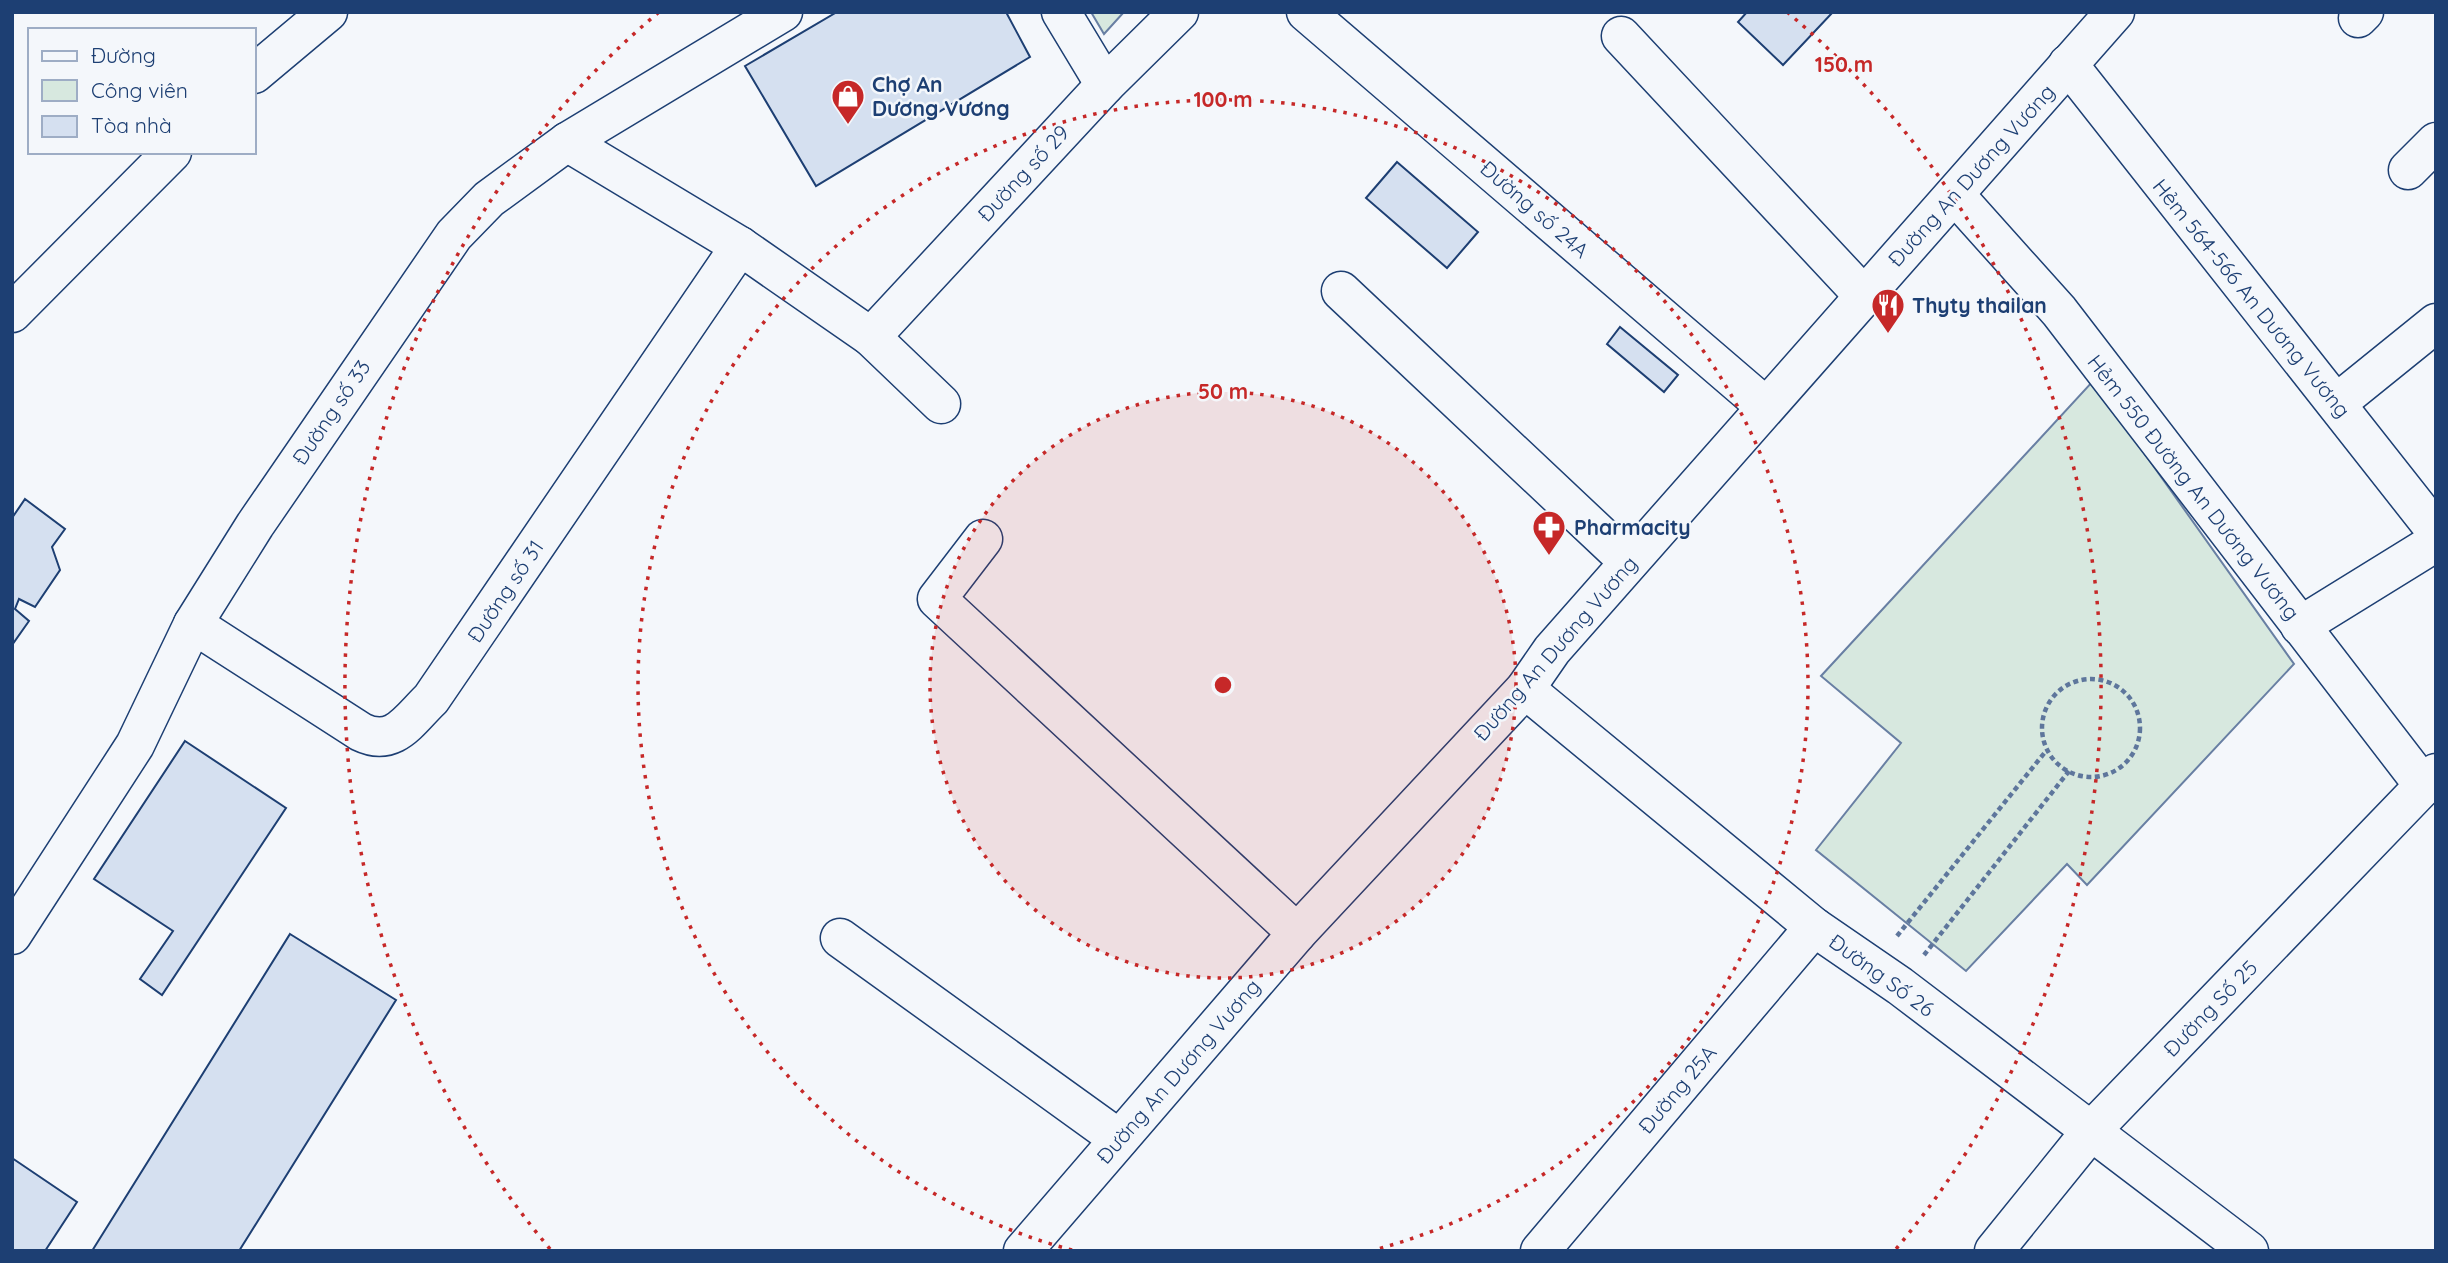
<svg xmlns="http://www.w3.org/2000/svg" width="2448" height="1263" viewBox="0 0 2448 1263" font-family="Quicksand,sans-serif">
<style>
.green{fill:#d7e8df;stroke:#687fa3;stroke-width:2}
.building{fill:#d5e0f0;stroke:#1d3f73;stroke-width:2}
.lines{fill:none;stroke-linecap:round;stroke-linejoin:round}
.minor-casing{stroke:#1d3f73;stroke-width:41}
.major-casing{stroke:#1d3f73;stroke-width:41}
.path{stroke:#5e769c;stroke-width:4.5;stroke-dasharray:5 3.5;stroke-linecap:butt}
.minor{stroke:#f4f7fb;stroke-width:38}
.major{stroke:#f4f7fb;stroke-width:38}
.ring{fill:none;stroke:#c62828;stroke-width:3.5;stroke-dasharray:3.5 7}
.labels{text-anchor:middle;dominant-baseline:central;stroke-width:5;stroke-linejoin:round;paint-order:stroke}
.poi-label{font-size:21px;font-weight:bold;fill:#1d3f73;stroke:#f4f7fb;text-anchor:start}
.street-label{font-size:21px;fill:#1d3f73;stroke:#f4f7fb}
.centre{fill:#c62828;stroke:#f4f7fb;stroke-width:3.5}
.ring-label{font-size:21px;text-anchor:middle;font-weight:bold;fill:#c62828;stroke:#f4f7fb;stroke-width:5;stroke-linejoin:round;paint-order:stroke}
</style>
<rect width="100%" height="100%" fill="#f4f7fb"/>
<g class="green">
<path d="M1091 12H1124L1104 34Z"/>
<path d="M2093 381 2294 664 2087 885 2067 864 1966 971 1816 850 1901 743 1821 676Z"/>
</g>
<g class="building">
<path d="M837 12H1006L1030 57 816 186 745 66Z"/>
<path d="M1747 12H1833L1783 65 1738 22Z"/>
<path d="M1397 162 1478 232 1447 268 1366 198Z"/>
<path d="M1620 327 1678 375 1664 392 1607 344Z"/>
<path d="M25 499 65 529 52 547 60 570 35 607 19 599 15 609 29 621 12 645V518Z"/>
<path d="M185 741 286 808 162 995 140 979 173 931 94 879Z"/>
<path d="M290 934 396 1000 239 1251H92Z"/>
<path d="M12 1158 77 1202 45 1251H12Z"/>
</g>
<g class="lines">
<defs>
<g id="minor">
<path d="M1061 12 1105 85"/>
<path d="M1306 12 1765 406"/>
<path d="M2358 18 2364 12"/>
<path d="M1621 36 1863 295"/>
<path d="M2068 64 2436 531"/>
<path d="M254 74 328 12"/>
<path d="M567 142 740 246 871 337 1105 85 1179 12"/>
<path d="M2408 170 2436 142"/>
<path d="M1955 195 2059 311 2424 786"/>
<path d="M1341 291 1629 562"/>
<path d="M12 313 172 152"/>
<path d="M871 337 941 404"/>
<path d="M2337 403 2436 323"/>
<path d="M983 539 937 599 1297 933"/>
<path d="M193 624 361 732C394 748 409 720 431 699L740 246"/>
<path d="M2300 626 2436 542"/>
<path d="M1525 689 1814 927 1900 986 2249 1251"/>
<path d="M12 935 135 745 193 624 255 525 454 235 489 199 567 142 783 12"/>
<path d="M840 938 1119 1139"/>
<path d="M1540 1251 1814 927"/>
<path d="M1994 1251 2091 1131 2436 773"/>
</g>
<path id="major" d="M1023 1251 1297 933 1525 689 1552 650 2115 12"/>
</defs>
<use href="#minor" class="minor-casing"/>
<use href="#major" class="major-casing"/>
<g class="path">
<circle cx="2091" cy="728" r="49"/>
<path d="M1897 936 2046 751"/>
<path d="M1924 955 2069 771"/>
</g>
<use href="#minor" class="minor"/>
<use href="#major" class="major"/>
</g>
<circle cx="1223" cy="685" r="293" fill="#c62828" fill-opacity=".12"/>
<g class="ring">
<circle cx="1223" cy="685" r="293"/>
<path d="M1072 1250A585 585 0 1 1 1374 1250"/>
<path d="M550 1249A878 878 0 0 1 659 12M1787 12A878 878 0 0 1 1896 1249"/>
</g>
<defs>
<symbol id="shop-pin" viewBox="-11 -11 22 30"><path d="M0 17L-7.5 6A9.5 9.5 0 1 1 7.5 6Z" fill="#c62828" stroke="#f4f7fb"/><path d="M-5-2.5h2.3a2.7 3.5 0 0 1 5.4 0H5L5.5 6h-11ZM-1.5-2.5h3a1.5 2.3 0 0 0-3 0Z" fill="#fff"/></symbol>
<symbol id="restaurant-pin" viewBox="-11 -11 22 30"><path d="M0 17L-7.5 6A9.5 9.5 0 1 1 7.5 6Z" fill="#c62828" stroke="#f4f7fb"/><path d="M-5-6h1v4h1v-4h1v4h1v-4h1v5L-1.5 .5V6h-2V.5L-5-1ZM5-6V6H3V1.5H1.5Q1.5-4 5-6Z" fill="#fff"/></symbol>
<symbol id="pharmacy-pin" viewBox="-11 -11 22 30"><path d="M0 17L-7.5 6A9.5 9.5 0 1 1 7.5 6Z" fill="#c62828" stroke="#f4f7fb"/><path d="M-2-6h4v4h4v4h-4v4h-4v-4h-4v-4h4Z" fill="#fff"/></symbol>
</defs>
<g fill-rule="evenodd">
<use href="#shop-pin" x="829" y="77" width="38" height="52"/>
<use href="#restaurant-pin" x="1869" y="286" width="38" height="52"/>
<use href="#pharmacy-pin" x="1530" y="508" width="38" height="52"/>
</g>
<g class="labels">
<g class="poi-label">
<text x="872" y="84">Chợ An<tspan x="872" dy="24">Dương Vương</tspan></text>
<text x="1912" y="305">Thyty thailan</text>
<text x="1574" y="527">Pharmacity</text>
</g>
<g class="street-label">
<text transform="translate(1023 173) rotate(-47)">Đường số 29</text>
<text transform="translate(1971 175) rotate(-48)">Đường An Dương Vương</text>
<text transform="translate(1535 209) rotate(41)">Đường số 24A</text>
<text transform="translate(2252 298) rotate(51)">Hẻm 564-566 An Dương Vương</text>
<text transform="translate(331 412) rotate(-56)">Đường số 33</text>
<text transform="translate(2194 487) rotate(52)">Hẻm 550 Đường An Dương Vương</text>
<text transform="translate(505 591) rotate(-56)">Đường số 31</text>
<text transform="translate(1555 648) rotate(-49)">Đường An Dương Vương</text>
<text transform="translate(1882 975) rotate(36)">Đường Số 26</text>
<text transform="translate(2210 1008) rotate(-46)">Đường Số 25</text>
<text transform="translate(1178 1071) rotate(-49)">Đường An Dương Vương</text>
<text transform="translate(1677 1089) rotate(-50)">Đường 25A</text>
</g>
</g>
<circle cx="1223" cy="685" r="10" class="centre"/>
<g class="ring-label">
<text x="1844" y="72">150 m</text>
<text x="1223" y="107">100 m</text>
<text x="1223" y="399">50 m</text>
</g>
<rect width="2448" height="1263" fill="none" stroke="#1d3f73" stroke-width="28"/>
<rect x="28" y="28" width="228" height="126" fill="#f4f7fb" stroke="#9eadc5" stroke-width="2"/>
<rect x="42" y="51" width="35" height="10" fill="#f4f7fb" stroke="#9eadc5" stroke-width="2"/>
<text x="91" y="63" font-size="21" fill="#1d3f73">Đường</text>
<rect x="42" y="80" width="35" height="21" fill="#d7e8df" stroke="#9eadc5" stroke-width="2"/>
<text x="91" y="98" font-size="21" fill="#1d3f73">Công viên</text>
<rect x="42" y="116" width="35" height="21" fill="#d5e0f0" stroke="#9eadc5" stroke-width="2"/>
<text x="91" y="133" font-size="21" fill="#1d3f73">Tòa nhà</text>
</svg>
